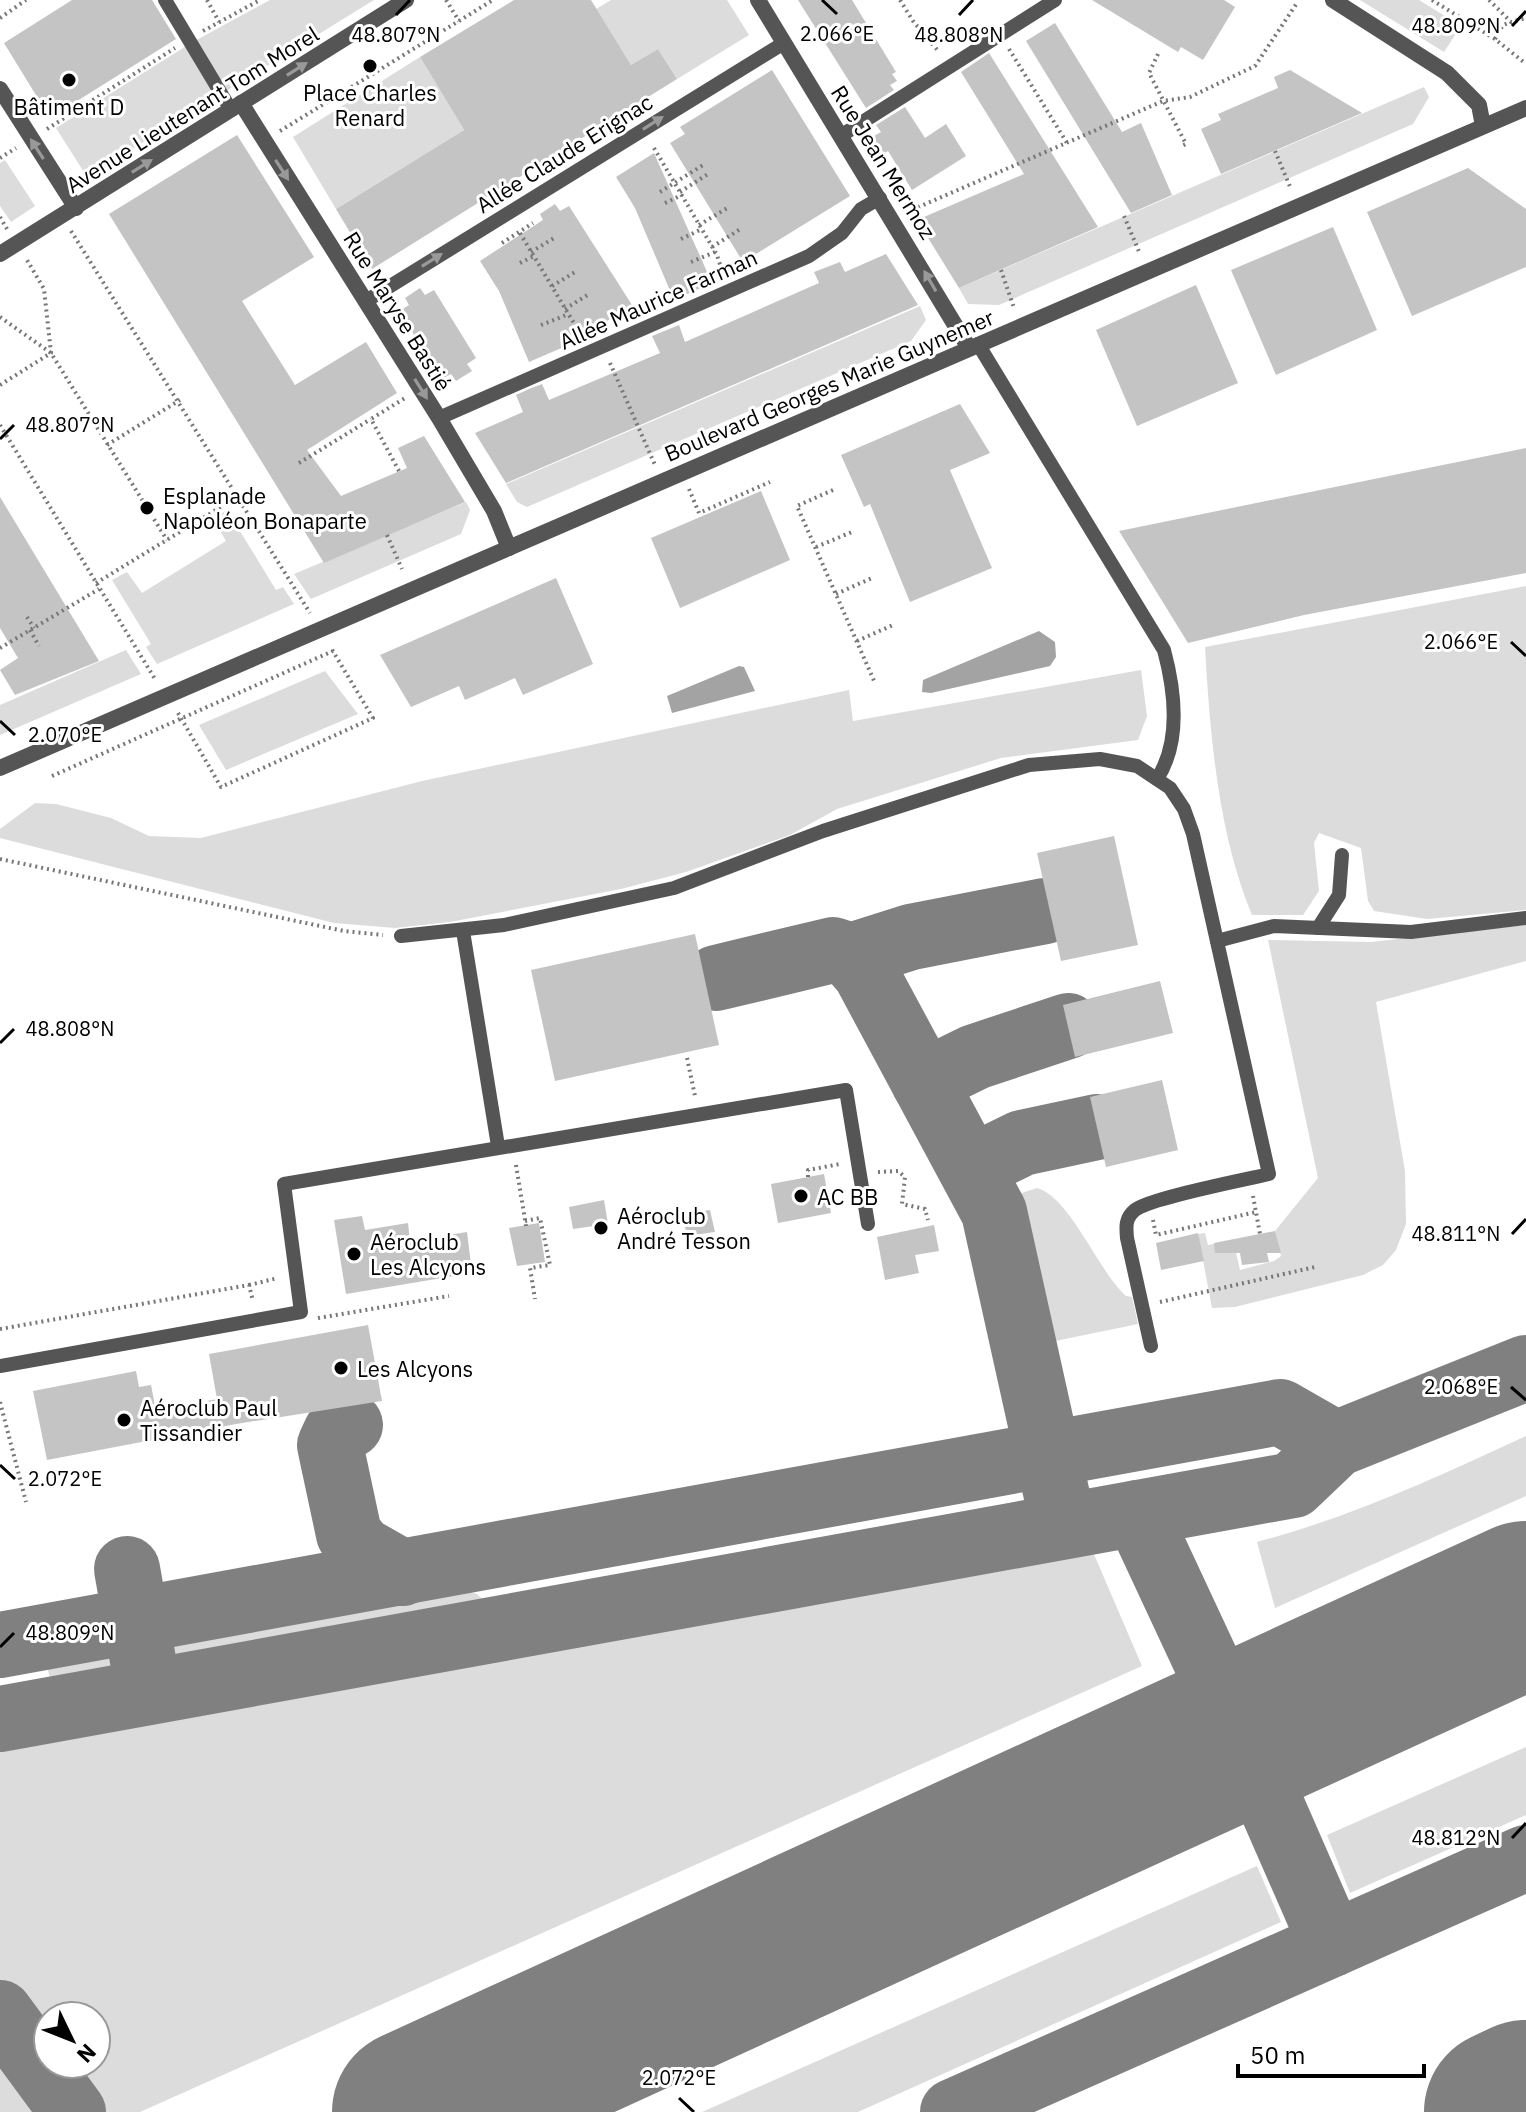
<svg xmlns="http://www.w3.org/2000/svg" width="1526" height="2112" viewBox="0 0 1526 2112" font-family="'IBM Plex Sans',sans-serif">
<style>
.green{fill:#dcdcdc}
.water{fill:#a3a3a3}
.lines{fill:none;stroke-linecap:round;stroke-linejoin:round}
.taxiway{stroke:#808080;stroke-width:66}
.runway{stroke:#808080;stroke-width:166}
.building{fill:#c4c4c4}
.path{stroke:#777;stroke-width:4;stroke-dasharray:2 4;stroke-linecap:butt}
.lane{stroke:#555;stroke-width:14}
.street{stroke:#555;stroke-width:16}
.oneway{fill:#999}
.ticks{fill:none;stroke:#000;stroke-width:3}
.poi-dot{fill:#000;stroke:#fff;stroke-width:3}
.labels{text-anchor:middle;dominant-baseline:central;stroke-width:6;stroke-linejoin:round;paint-order:stroke}
.poi-label{font-size:22px;fill:#000;stroke:#fff;text-anchor:start}
.street-label{font-size:22px;fill:#000;stroke:#fff}
.ticks-label{font-size:20px;text-anchor:middle;fill:#000;stroke:#fff;stroke-width:6;stroke-linejoin:round;paint-order:stroke}
</style>
<rect width="100%" height="100%" fill="#fff"/>
<g class="green">
<path d="M270 0H374L87 177 56 128 191 43Z"/>
<path d="M611 0H727L749 35 677 79 658 49 631 65 596 9Z"/>
<path d="M1360 0H1419L1461 26 1444 52Z"/>
<path d="M420 57 464 130 336 209 293 137Z"/>
<path d="M1424 87 1429 97 1413 124 999 305 968 304 959 288Z"/>
<path d="M5 160 35 206 11 222 0 206V163Z"/>
<path d="M920 306 926 320 911 341 527 507 517 502 506 484Z"/>
<path d="M466 502 470 510 461 534 311 599 294 574Z"/>
<path d="M227 510 276 590 283 587 294 604 157 664 146 647 151 644 112 580 127 572 142 593 226 541 213 519Z"/>
<path d="M1526 586V910L1427 919 1374 911 1368 901 1361 848 1319 833 1314 843 1319 891 1303 915H1252C1218 834 1210 734 1205 647Z"/>
<path d="M126 650 141 674 0 735V705Z"/>
<path d="M1141 670 1147 716 1138 740 1001 758 837 809 790 835 686 872 621 889 450 922 395 928 334 923 0 838V829L35 803 56 804 111 818 149 836 201 838 422 781 849 690 853 721Z"/>
<path d="M325 671 358 714 226 770 199 725Z"/>
<path d="M1526 925V961L1376 1002 1405 1171 1406 1224 1396 1250 1383 1265 1363 1275 1235 1307 1212 1308 1198 1234 1205 1233 1208 1245 1233 1240 1240 1270 1274 1261 1281 1256 1275 1231 1318 1178 1268 940 1371 942Z"/>
<path d="M1037 1188C1070 1197 1098 1271 1126 1296L1132 1297 1138 1324 1041 1344 1003 1199Z"/>
<path d="M1526 1436V1496L1275 1608 1257 1542C1351 1517 1438 1477 1526 1436Z"/>
<path d="M1087 1538 1142 1666 140 2112H89L53 2064H96V2016H48V2058L0 1994V1732Z"/>
<path d="M446 1584 477 1594 488 1605 482 1612 466 1617 171 1670 163 1635Z"/>
<path d="M110 1645 115 1680 52 1691 46 1659Z"/>
<path d="M1526 1747V1815L1350 1893 1327 1835Z"/>
<path d="M1257 1866 1281 1922 858 2112H702Z"/>
<path d="M0 2031 60 2112H0Z"/>
</g>
<g class="water">
<path d="M1039 631 1055 642 1056 657 1050 666 931 693 922 692 923 680Z"/>
<path d="M739 666 744 667 755 691 672 713 667 696Z"/>
</g>
<g class="lines">
<g class="taxiway">
<path d="M851 956 911 937 1045 911"/>
<path d="M716 978 833 950 851 956 865 972 994 1212 1057 1496"/>
<path d="M924 1082 975 1057 1068 1026"/>
<path d="M971 1168 1022 1143 1097 1127"/>
<path d="M350 1425 336 1432 330 1445 349 1534 361 1549 403 1573"/>
<path d="M1137 1513 1241 1736 1332 1944"/>
<path d="M127 1569 144 1666"/>
<path d="M0 1645 1280 1412 1336 1444"/>
<path d="M0 1719 1293 1485 1336 1444 1526 1368"/>
<path d="M0 2013 73 2112"/>
<path d="M953 2112 1526 1858"/>
</g>
<g class="runway">
<path d="M415 2112 1526 1604"/>
<path d="M1507 2112 1526 2103"/>
</g>
</g>
<g class="building">
<path d="M72 0H152L176 39 50 118 4 43Z"/>
<path d="M514 0H591L631 65 658 49 677 79 372 269 336 209 464 130 420 57Z"/>
<path d="M798 0H852L896 72 892 74 897 81 890 85 894 90 866 108Z"/>
<path d="M1092 0H1224L1235 7 1203 60 1181 47 1178 52Z"/>
<path d="M1055 23 1122 132 1141 123 1172 195 1131 213 1026 41Z"/>
<path d="M989 53 1098 227 959 288 917 220 1024 174 961 72Z"/>
<path d="M772 70 850 196 743 262 670 143 685 134 680 127Z"/>
<path d="M1290 70 1362 113 1221 174 1201 129 1221 120 1218 114 1278 88 1274 77Z"/>
<path d="M905 107 925 138 946 124 966 156 912 190 888 151 878 157 867 140 881 132 876 125Z"/>
<path d="M237 135 314 257 242 301 295 385 366 342 397 393 307 450 341 496 407 468 398 448 424 436 465 502 324 563 109 214Z"/>
<path d="M654 153 712 283 674 300 635 208 616 177Z"/>
<path d="M1468 168 1526 209V267L1412 316 1367 212Z"/>
<path d="M555 204 560 211 569 206 632 305 573 343 529 362 499 291 480 261 543 220 540 214Z"/>
<path d="M1333 227 1377 330 1276 375 1231 270Z"/>
<path d="M886 254 918 305 506 483 475 433 523 412 516 395 529 389 542 384 549 400 660 353 652 336 679 325 685 342 819 283 814 272 840 262 845 272Z"/>
<path d="M1196 285 1238 383 1137 426 1096 330Z"/>
<path d="M420 288 425 295 434 290 476 358 467 364 472 371 456 381 451 374 442 379 399 311 409 305 405 298Z"/>
<path d="M960 404 990 453 950 470 992 568 910 602 870 504 864 507 841 455Z"/>
<path d="M1526 448V573L1304 615 1188 643 1119 531Z"/>
<path d="M761 491 790 560 680 608 651 538Z"/>
<path d="M0 497 99 661 15 695 0 670 18 658 0 628Z"/>
<path d="M556 578 593 664 523 695 515 678 465 700 459 686 411 707 380 655Z"/>
<path d="M1114 836 1138 945 1061 961 1037 853Z"/>
<path d="M695 934 719 1045 555 1081 531 970Z"/>
<path d="M1160 981 1173 1033 1075 1057 1063 1005Z"/>
<path d="M1162 1080 1178 1150 1106 1167 1090 1097Z"/>
<path d="M824 1174 831 1213 778 1223 771 1184Z"/>
<path d="M604 1200 608 1224 573 1229 569 1207Z"/>
<path d="M710 1210 715 1232 687 1236 682 1214Z"/>
<path d="M362 1216 365 1230 408 1223 410 1241 467 1232 472 1273 346 1294 334 1220Z"/>
<path d="M539 1223 545 1262 517 1266 509 1228Z"/>
<path d="M934 1225 939 1251 915 1255 919 1273 885 1280 877 1237Z"/>
<path d="M1275 1231 1281 1253H1267L1269 1262 1242 1265 1240 1253H1215L1214 1243Z"/>
<path d="M1198 1233 1204 1261 1161 1270 1156 1243Z"/>
<path d="M368 1325 382 1401 236 1424 47 1460 33 1391 136 1371 139 1387 151 1385 156 1411 217 1399 209 1354Z"/>
</g>
<g class="lines">
<g class="path">
<path d="M207 0 219 22"/>
<path d="M446 0 459 21"/>
<path d="M900 0 913 21 939 52"/>
<path d="M1432 0 1495 39 1526 64"/>
<path d="M1489 0 1511 22 1526 18"/>
<path d="M0 18 26 0"/>
<path d="M203 31 260 0"/>
<path d="M1495 39 1503 25 1511 22"/>
<path d="M1009 49 1067 143"/>
<path d="M1158 54 1149 73 1186 144 1180 147"/>
<path d="M47 129 175 48"/>
<path d="M280 131 493 0"/>
<path d="M654 148 717 255 723 274"/>
<path d="M1275 151 1291 189"/>
<path d="M0 158 16 148"/>
<path d="M660 192 703 165"/>
<path d="M680 192 708 174"/>
<path d="M665 203 682 195"/>
<path d="M907 212 1163 101 1190 97 1255 66 1297 3"/>
<path d="M1124 216 1140 254"/>
<path d="M0 217 7 229"/>
<path d="M699 225 729 207"/>
<path d="M71 231 310 613"/>
<path d="M520 233 581 335"/>
<path d="M681 239 702 229"/>
<path d="M502 243 533 223"/>
<path d="M712 247 742 228"/>
<path d="M531 252 554 238"/>
<path d="M691 262 715 252"/>
<path d="M520 263 534 256"/>
<path d="M1001 270 1014 308"/>
<path d="M552 286 575 272"/>
<path d="M565 309 589 294"/>
<path d="M0 317 51 353 167 540"/>
<path d="M541 325 569 314"/>
<path d="M610 363 655 465"/>
<path d="M0 385 51 353 44 289 27 260"/>
<path d="M0 425 155 679"/>
<path d="M107 445 180 400"/>
<path d="M299 463 371 419"/>
<path d="M399 471 371 419 405 398"/>
<path d="M689 489 699 513 770 482"/>
<path d="M833 490 797 506 875 683"/>
<path d="M387 535 402 569"/>
<path d="M816 547 852 532"/>
<path d="M96 583 239 496"/>
<path d="M836 594 872 578"/>
<path d="M27 617 34 628"/>
<path d="M30 630 39 646"/>
<path d="M857 641 893 625"/>
<path d="M0 648 99 589"/>
<path d="M178 713 221 787 373 718 331 648"/>
<path d="M52 776 333 651"/>
<path d="M0 859 344 931 383 935"/>
<path d="M687 1058 695 1096"/>
<path d="M516 1165 526 1226"/>
<path d="M878 1172 898 1171 905 1177 902 1204 925 1209 928 1220"/>
<path d="M808 1177V1170L840 1164"/>
<path d="M1253 1196 1260 1234"/>
<path d="M1153 1220 1156 1235 1256 1212"/>
<path d="M525 1221 540 1218 550 1265 530 1268 535 1299"/>
<path d="M249 1285 278 1278"/>
<path d="M1160 1302 1315 1267"/>
<path d="M318 1318 449 1296"/>
<path d="M0 1329 249 1285 253 1301"/>
<path d="M0 1402 26 1502"/>
</g>
<g class="lane">
<path d="M165 0 231 110"/>
<path d="M842 135 1055 0"/>
<path d="M366 301 784 43"/>
<path d="M978 344 1164 650C1175 691 1181 742 1157 779"/>
<path d="M439 418 809 256 842 233 861 209 880 198"/>
<path d="M1318 928 1339 895 1342 855"/>
<path d="M463 931 498 1146"/>
<path d="M401 936 504 925 674 888 823 831 1029 765 1100 759 1137 766 1170 788 1184 809 1193 834 1269 1174C1244 1180 1150 1198 1135 1210 1125 1218 1126 1227 1127 1238L1151 1346"/>
<path d="M1217 941 1274 926 1411 932 1526 918"/>
<path d="M0 1366 301 1312 284 1184 846 1090 868 1224"/>
</g>
<g class="street">
<path d="M758 0 969 348"/>
<path d="M1333 0 1447 73 1479 105 1483 126"/>
<path d="M0 89 76 208"/>
<path d="M241 103 439 418 494 511 509 548"/>
<path d="M0 254 406 0"/>
<path d="M0 768 1526 108"/>
</g>
</g>
<defs><path id="oneway-solid" d="M-6-.8H1V-3.2L6.5 0L1 3.2V.8H-6Z" transform="scale(2)"/></defs>
<g class="oneway">
<use href="#oneway-solid" transform="translate(297 69) rotate(-32)"/>
<use href="#oneway-solid" transform="translate(653 123) rotate(-32)"/>
<use href="#oneway-solid" transform="translate(37 149) rotate(-123)"/>
<use href="#oneway-solid" transform="translate(142 166) rotate(-32)"/>
<use href="#oneway-solid" transform="translate(282 170) rotate(57)"/>
<use href="#oneway-solid" transform="translate(432 260) rotate(-32)"/>
<use href="#oneway-solid" transform="translate(930 281) rotate(-120)"/>
<use href="#oneway-solid" transform="translate(421 389) rotate(58)"/>
</g>
<path class="ticks" d="M822 0 837 14M396 15 410 0M959 15 973 0M1512 26 1526 11M0 439 14 425M1511 642 1526 656M0 721 15 735M0 1043 14 1029M1512 1234 1526 1219M1511 1387 1526 1400M0 1465 15 1479M0 1647 14 1633M1512 1838 1526 1823M679 2098 694 2112"/>
<g class="poi-dot">
<circle cx="370" cy="66" r="8"/>
<circle cx="69" cy="80" r="8"/>
<circle cx="147" cy="508" r="8"/>
<circle cx="801" cy="1196" r="8"/>
<circle cx="601" cy="1228" r="8"/>
<circle cx="354" cy="1254" r="8"/>
<circle cx="341" cy="1368" r="8"/>
<circle cx="124" cy="1420" r="8"/>
</g>
<g class="labels">
<g class="poi-label">
<text x="370" y="92" text-anchor="middle">Place Charles<tspan x="370" dy="25">Renard</tspan></text>
<text x="69" y="106" text-anchor="middle">Bâtiment D</text>
<text x="163" y="495">Esplanade<tspan x="163" dy="25">Napoléon Bonaparte</tspan></text>
<text x="817" y="1196">AC BB</text>
<text x="617" y="1215">Aéroclub<tspan x="617" dy="25">André Tesson</tspan></text>
<text x="370" y="1241">Aéroclub<tspan x="370" dy="25">Les Alcyons</tspan></text>
<text x="357" y="1368">Les Alcyons</text>
<text x="140" y="1407">Aéroclub Paul<tspan x="140" dy="25">Tissandier</tspan></text>
</g>
<g class="street-label">
<text transform="translate(192 109) rotate(-32)">Avenue Lieutenant Tom Morel</text>
<text transform="translate(564 153) rotate(-32)">Allée Claude Erignac</text>
<text transform="translate(884 162) rotate(58)">Rue Jean Mermoz</text>
<text transform="translate(658 299) rotate(-24)">Allée Maurice Farman</text>
<text transform="translate(398 311) rotate(58)">Rue Maryse Bastié</text>
<text transform="translate(829 385) rotate(-23)">Boulevard Georges Marie Guynemer</text>
</g>
</g>
<g class="ticks-label">
<text x="1456" y="33">48.809°N</text>
<text x="837" y="41">2.066°E</text>
<text x="396" y="42">48.807°N</text>
<text x="959" y="42">48.808°N</text>
<text x="70" y="432">48.807°N</text>
<text x="1461" y="649">2.066°E</text>
<text x="65" y="742">2.070°E</text>
<text x="70" y="1036">48.808°N</text>
<text x="1456" y="1241">48.811°N</text>
<text x="1461" y="1394">2.068°E</text>
<text x="65" y="1486">2.072°E</text>
<text x="70" y="1640">48.809°N</text>
<text x="1456" y="1845">48.812°N</text>
<text x="679" y="2085">2.072°E</text>
</g>
<g transform="translate(72 2040) rotate(133)"><circle r="38" fill="#ffffff" stroke="#999999" stroke-width="2"/>
<path d="M0-6L14 30L0 20L-14 30Z" fill="#000000"/>
<text y="-12" font-size="22" font-weight="bold" text-anchor="middle" fill="#000000">N</text>
</g>
<path d="M1238 2064v12h186v-12" fill="none" stroke="#000000" stroke-width="4"/>
<text x="1250" y="2064" font-size="24" fill="#000000" stroke="#ffffff" stroke-width="6" paint-order="stroke">50 m</text>
</svg>
